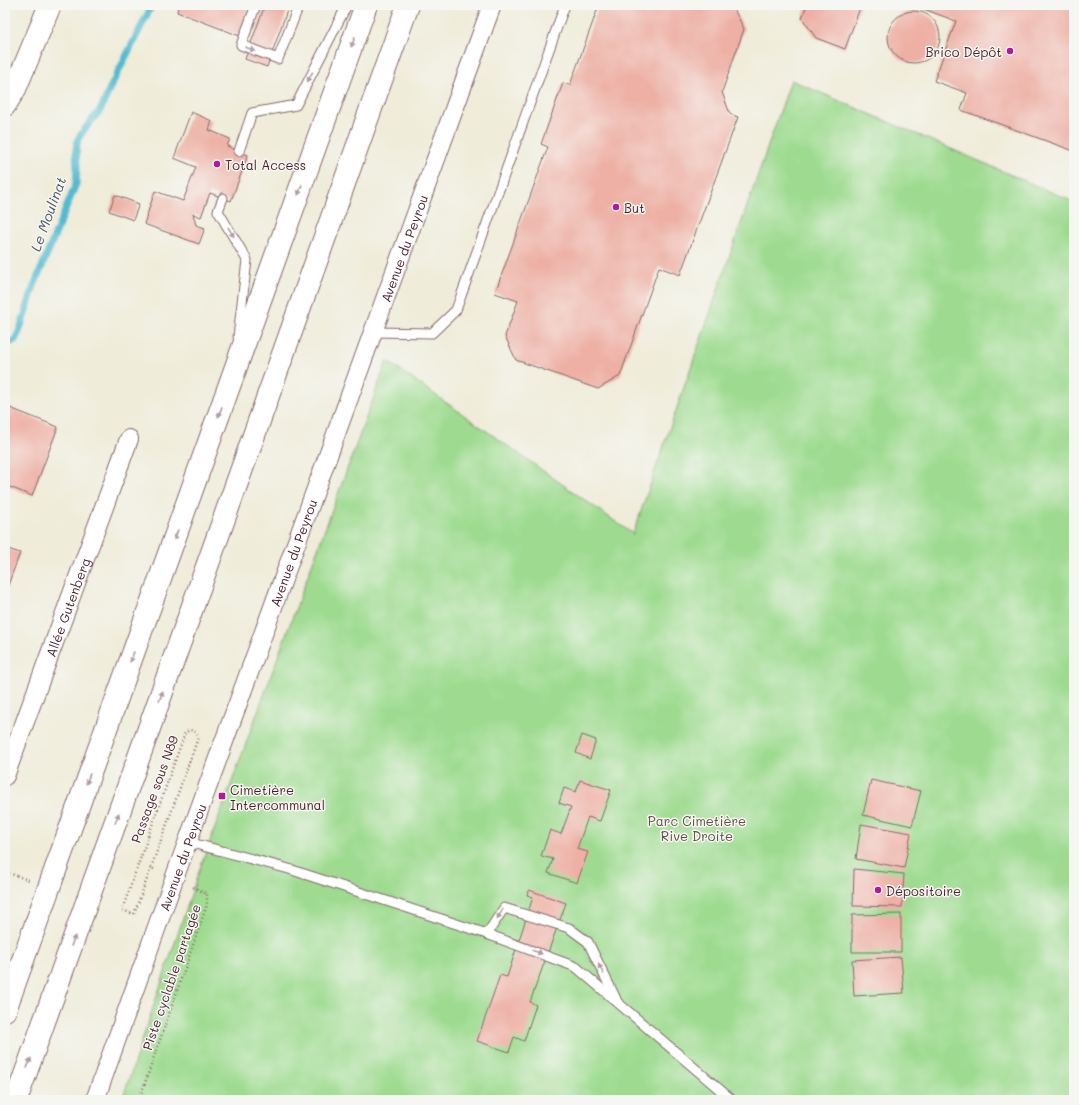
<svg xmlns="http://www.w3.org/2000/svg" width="1079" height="1105" viewBox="0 0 1079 1105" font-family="Mali,sans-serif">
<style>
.green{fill:#9edb90;stroke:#747d5e}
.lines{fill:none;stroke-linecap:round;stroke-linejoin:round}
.stream{stroke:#52bbd0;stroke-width:7}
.building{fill:#eeb0a5}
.lane-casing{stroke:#846768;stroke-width:11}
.street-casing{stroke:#846768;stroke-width:20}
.secondary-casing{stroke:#846768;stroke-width:24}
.highway-casing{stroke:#846768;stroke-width:24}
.path{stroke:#846768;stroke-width:2.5;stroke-dasharray:1 3;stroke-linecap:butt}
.lane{stroke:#fff;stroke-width:9}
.street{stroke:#fff;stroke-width:18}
.secondary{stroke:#fff;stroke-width:22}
.highway{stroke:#fff;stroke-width:22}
.oneway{fill:#ae9aa0}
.poi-dot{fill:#b5179e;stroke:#f6f6f2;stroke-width:1.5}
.labels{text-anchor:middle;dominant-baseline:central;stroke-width:3;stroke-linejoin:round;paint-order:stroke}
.poi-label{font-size:13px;fill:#4a1f2b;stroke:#f6f6f2;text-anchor:start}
.street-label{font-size:13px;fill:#4a1f2b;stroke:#f6f6f2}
.park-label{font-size:13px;fill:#5f4e44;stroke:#f6f6f2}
.water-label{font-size:14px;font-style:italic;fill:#4d5665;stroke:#f6f6f2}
</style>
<rect width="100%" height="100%" fill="#f6f6f2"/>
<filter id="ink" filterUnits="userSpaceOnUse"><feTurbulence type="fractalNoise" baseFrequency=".025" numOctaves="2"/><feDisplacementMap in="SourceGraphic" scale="8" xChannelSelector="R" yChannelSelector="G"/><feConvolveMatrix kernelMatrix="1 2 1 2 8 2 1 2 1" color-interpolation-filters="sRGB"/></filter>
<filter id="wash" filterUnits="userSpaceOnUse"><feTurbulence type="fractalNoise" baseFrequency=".012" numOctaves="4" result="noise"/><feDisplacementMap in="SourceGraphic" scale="16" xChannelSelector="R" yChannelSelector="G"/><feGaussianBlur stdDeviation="0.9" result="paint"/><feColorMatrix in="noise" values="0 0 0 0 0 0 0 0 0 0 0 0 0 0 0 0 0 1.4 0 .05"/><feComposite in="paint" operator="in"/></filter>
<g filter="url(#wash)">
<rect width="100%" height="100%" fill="#efecd9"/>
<path class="green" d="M791 80 1074 202V1100H122L199 871 387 361 633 534Z"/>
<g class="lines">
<path class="stream" d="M5 345 15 340 19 332 34 286 76 184 77 168 76 149 78 139 84 130 101 109 109 90 152 5"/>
</g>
<g id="blocks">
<g class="building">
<path d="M179 5H251L240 36 177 12Z"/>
<path d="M265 5H289L267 67 245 59Z"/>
<path d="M599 5H722L734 9 744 29 722 92 730 114 738 117 680 275 659 267 620 376 598 389 516 360 505 336 518 301 495 293 548 147 541 144 563 83 570 85Z"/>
<path d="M807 5H861L845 49 816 38 802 18Z"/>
<path d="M913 5H1074V151L961 110 967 93 934 81 956 21Z"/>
<circle cx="914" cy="37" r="26"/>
<path d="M191 112 212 121 209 130 230 139 227 146 248 155 231 201 210 193 201 217 193 214 196 225 205 228 199 244 144 224 155 191 183 201 196 167 174 158Z"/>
<path d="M115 195 139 204 133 220 109 211Z"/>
<path d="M5 406 58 427 32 496 5 485Z"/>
<path d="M5 548 20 553 5 593Z"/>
<path d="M582 735 596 740 590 759 576 753Z"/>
<path d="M580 780 611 790 600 821 588 817 577 849 588 852 577 883 548 873 553 859 541 856 550 830 561 834 571 807 559 803 564 788 576 792Z"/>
<path d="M871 780 921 791 912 826 863 815Z"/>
<path d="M861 824 911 833 904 868 856 859Z"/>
<path d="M854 869 904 874 902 907 853 906Z"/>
<path d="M529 890 566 903 530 1002 536 1005 524 1041 514 1037 509 1052 477 1041 500 975 507 977 533 897 527 895Z"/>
<path d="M901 914V952H852V915Z"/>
<path d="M901 957 904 993 854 996 852 960Z"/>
</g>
</g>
</g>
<g filter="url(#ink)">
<use href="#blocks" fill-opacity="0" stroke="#846768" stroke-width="1"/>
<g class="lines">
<defs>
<g id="lane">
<path d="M256 5 241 45 278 59 299 5"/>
<path d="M239 151 252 113 296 105 347 5"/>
<path d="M223 198 218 211 247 260 238 337"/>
<path d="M374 332 432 333 456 310 565 5"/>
<path d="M188 842 289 869 487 934 576 967 732 1100"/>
<path d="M487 934 504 908 569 928 588 942 616 999"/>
</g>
<g id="street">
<path id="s1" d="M5 776 129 439"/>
<path id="s2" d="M95 1100 174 879 492 5"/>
</g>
<path id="secondary" d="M5 105 15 89 50 5"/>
<g id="highway">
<path d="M5 1010 366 5"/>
<path d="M16 1100 408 5"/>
</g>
</defs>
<use href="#lane" class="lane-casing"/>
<use href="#street" class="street-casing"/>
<use href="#secondary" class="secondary-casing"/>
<use href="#highway" class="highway-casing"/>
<g class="path">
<path d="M151 868 134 914 122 910 185 733 190 730C195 731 197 733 198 738L151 868 156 870"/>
<path d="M5 872 29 880"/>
<path d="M139 1100 207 905V894L193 887"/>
</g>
<use href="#lane" class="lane"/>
<use href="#street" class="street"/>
<use href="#secondary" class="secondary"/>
<use href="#highway" class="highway"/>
</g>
<defs><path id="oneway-solid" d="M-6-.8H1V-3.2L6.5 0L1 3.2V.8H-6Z"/></defs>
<g class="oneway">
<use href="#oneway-solid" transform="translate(353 42) rotate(110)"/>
<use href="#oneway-solid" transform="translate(250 49) rotate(21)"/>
<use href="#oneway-solid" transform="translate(310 77) rotate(117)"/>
<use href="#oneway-solid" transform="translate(300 190) rotate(110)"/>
<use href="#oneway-solid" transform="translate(231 232) rotate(59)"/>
<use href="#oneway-solid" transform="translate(220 412) rotate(110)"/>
<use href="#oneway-solid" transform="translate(176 535) rotate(110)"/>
<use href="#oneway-solid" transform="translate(132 657) rotate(110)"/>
<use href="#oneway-solid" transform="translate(161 696) rotate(-70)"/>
<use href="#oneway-solid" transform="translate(88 779) rotate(110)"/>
<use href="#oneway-solid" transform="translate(117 818) rotate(-70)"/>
<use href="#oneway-solid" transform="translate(500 914) rotate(121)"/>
<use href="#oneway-solid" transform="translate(73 941) rotate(-70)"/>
<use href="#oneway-solid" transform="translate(537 952) rotate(20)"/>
<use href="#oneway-solid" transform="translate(601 969) rotate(-117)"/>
<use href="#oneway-solid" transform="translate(29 1063) rotate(-70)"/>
</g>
</g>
<g class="poi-dot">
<circle cx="1010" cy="51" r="4"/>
<circle cx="217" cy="164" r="4"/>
<circle cx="616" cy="207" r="4"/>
<rect x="218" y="792" width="8" height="8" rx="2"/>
<circle cx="878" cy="890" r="4"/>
</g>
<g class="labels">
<g class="poi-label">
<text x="1002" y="51" text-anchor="end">Brico Dépôt</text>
<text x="225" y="164">Total Access</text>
<text x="624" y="207">But</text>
<text x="230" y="789">Cimetière<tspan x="230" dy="15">Intercommunal</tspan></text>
<text x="886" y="890">Dépositoire</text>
</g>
<g class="street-label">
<text stroke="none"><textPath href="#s2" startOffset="906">Avenue du Peyrou</textPath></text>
<text stroke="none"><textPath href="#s2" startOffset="582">Avenue du Peyrou</textPath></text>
<text stroke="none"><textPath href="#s1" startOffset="180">Allée Gutenberg</textPath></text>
<text transform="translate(154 789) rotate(-70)">Passage sous N89</text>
<text stroke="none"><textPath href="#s2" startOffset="258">Avenue du Peyrou</textPath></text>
<text transform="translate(171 977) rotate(-71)">Piste cyclable partagée</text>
</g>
<g class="park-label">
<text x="697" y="820">Parc Cimetière<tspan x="697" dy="15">Rive Droite</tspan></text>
</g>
<g class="water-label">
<text transform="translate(48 214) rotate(-70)">Le Moulinat</text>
</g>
</g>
<rect width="1079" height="1105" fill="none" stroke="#f6f6f2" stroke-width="20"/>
</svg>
